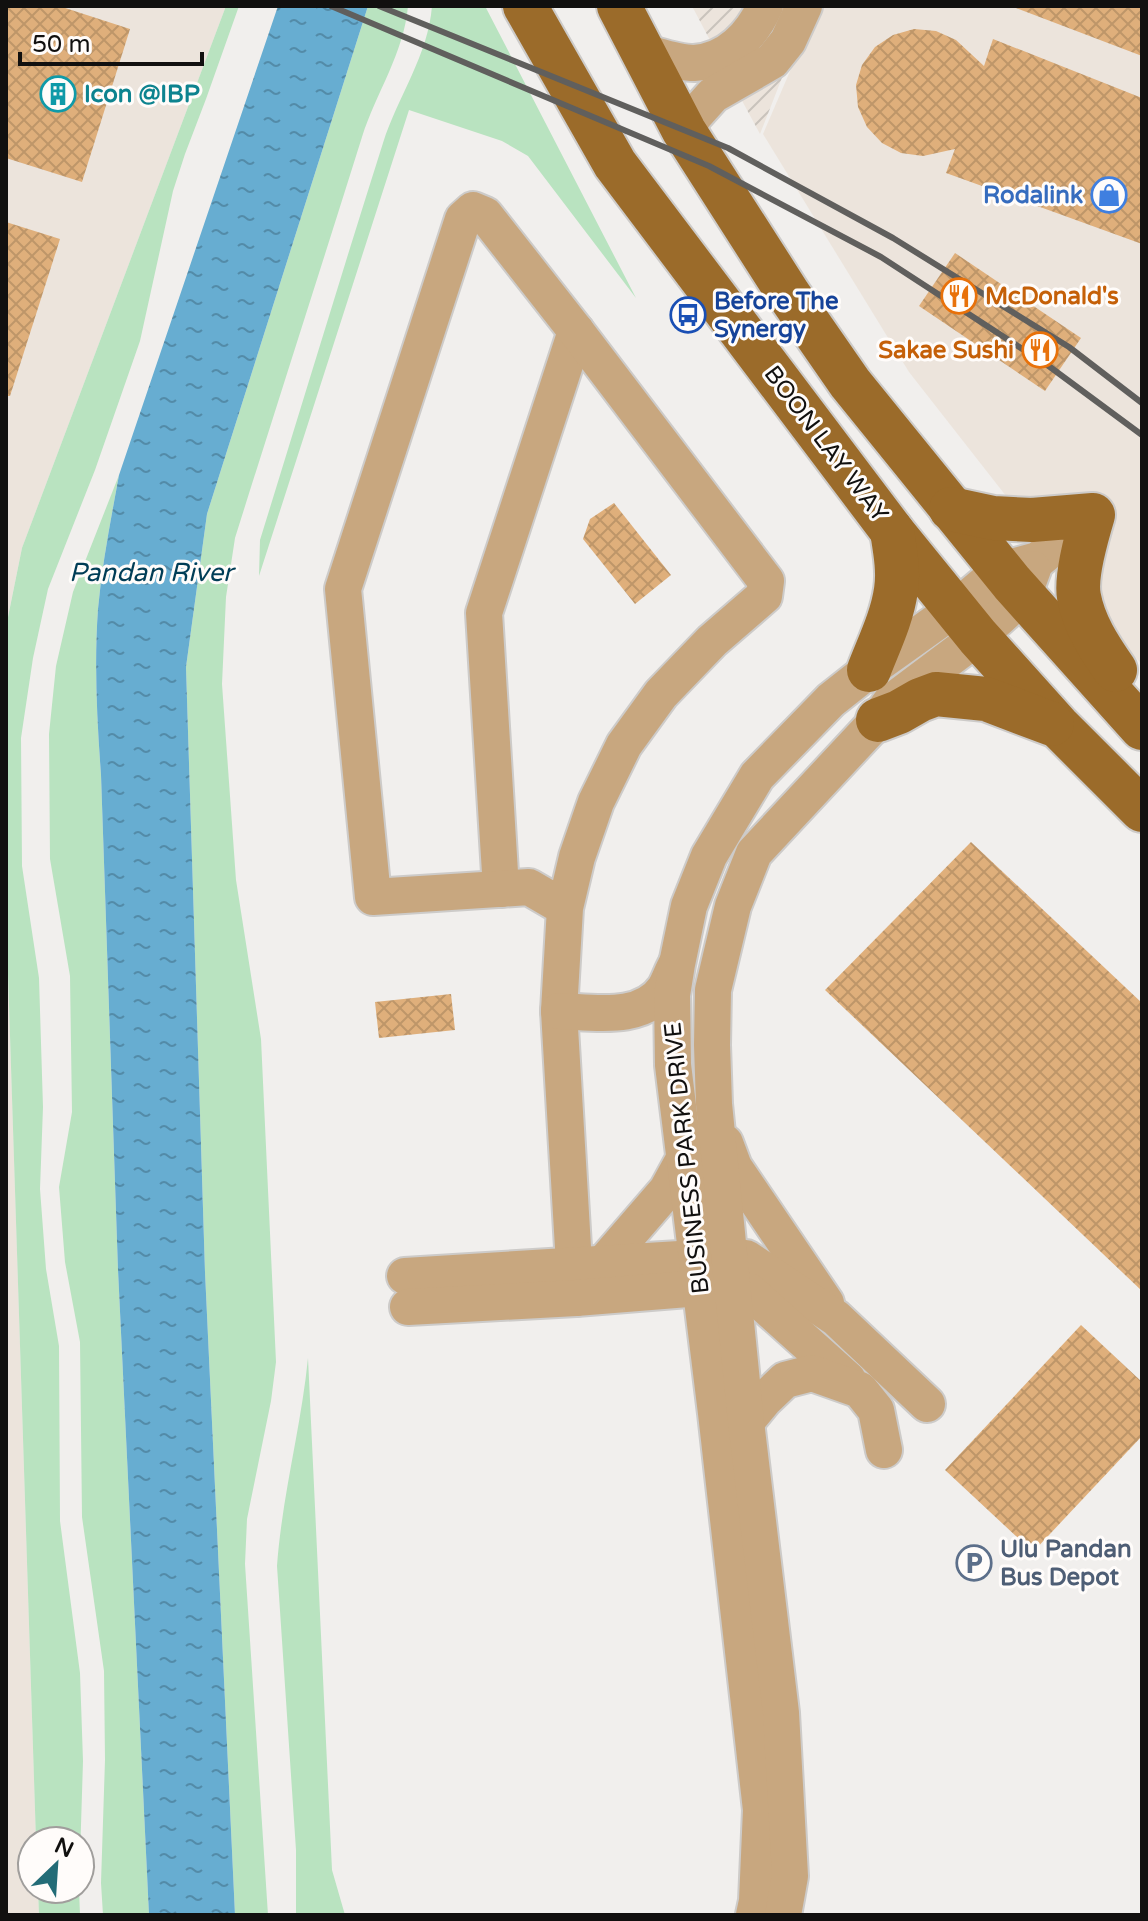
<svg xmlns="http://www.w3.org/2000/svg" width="1148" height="1921" viewBox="0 0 1148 1921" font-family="'Varela Round',sans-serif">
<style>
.built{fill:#ece4dc}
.industrial{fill:url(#industrial-furrows)}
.grass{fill:#b9e3c0}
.water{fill:url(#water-ripples)}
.building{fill:url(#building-cross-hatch)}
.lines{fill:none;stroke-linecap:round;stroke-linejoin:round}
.minor-casing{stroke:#cdcbc9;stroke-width:40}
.major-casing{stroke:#cdcbc9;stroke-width:48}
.minor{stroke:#c8a77f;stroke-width:36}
.major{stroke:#9b6b2a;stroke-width:44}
.rail{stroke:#605f5d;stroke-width:6}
.labels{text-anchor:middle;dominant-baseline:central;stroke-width:6;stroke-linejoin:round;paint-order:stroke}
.culture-label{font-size:24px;font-weight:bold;fill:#0d838f;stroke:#fffcfa;text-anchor:start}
.shop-label{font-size:24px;font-weight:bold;fill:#366cbe;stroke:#fffcfa;text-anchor:end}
.food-label{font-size:24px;font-weight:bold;fill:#c56008;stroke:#fffcfa;text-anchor:start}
.transit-label{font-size:24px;font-weight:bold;fill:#164399;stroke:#fffcfa;text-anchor:start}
.street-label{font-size:24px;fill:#11100f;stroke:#fffcfa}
.service-label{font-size:24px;font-weight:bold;fill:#4e5e75;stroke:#fffcfa;text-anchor:start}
.water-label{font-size:26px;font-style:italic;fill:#003d56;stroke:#fffcfa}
</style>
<defs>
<pattern id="industrial-furrows" width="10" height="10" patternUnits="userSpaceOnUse" patternTransform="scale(2)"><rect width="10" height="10" fill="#ece4dc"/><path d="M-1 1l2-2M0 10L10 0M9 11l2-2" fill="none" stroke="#c9c3bc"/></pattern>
<pattern id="water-ripples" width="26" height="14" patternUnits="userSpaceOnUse" patternTransform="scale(2)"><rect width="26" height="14" fill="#67add1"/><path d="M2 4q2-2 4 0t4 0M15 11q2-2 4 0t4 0" fill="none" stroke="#538ba8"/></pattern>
<pattern id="building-cross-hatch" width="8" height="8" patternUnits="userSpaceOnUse" patternTransform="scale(2)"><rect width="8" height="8" fill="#dfaf7b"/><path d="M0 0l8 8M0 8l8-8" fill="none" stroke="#be9669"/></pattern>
</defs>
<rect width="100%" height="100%" fill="#f1efed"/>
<g class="built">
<path d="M6 6H226L22 548 6 626Z"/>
<path d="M818 6H1142V664L1125 648 909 372 763 134Z"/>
<path d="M6 912 36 1841H32V1889H38L39 1915H6Z"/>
</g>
<path class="industrial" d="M692 6H810L760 134 733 84Z"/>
<g class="grass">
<path d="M226 6H239L206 99 185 154 173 191 140 341 95 470 48 589 33 658 21 738 22 866 39 978 43 1107 40 1189 46 1269 59 1346 60 1521 80 1673 83 1761 80 1857V1841H36L6 912V627L22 548Z"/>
<path d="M368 6H408C404 53 376 93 362 137 320 271 277 404 235 538L226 597 222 684 236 880 261 1039 276 1362 271 1401 247 1519 245 1564 268 1915H235L205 1272 186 667 207 514Z"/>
<path d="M432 6H485L636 298 528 156 502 141 409 110 259 576 260 540C301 408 341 275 383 143 398 96 428 56 432 6Z"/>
<path d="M119 475C111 519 102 564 98 609 94 664 97 720 101 775L118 1270 149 1915H103L101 1883 105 1760 104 1671 82 1517 80 1342 65 1262 59 1187 72 1112 70 976 50 859 49 734 56 666 73 592Z"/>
<path d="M308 1358 332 1870 345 1915H296V1850L277 1566C282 1496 301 1428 308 1358Z"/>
<path d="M38 1889H79L80 1915H39Z"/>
</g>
<path class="water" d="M278 6H368L207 514 186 667 205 1272 235 1915H149L118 1270 101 775C97 720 94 664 98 609 102 564 111 519 119 475Z"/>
<g class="building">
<path d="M6 6H59L130 29 82 182 6 158Z"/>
<path d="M1016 6H1142V56L1016 8Z"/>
<path d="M914 29 936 31 956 40 984 66 993 39 1142 98V244L946 173 955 149 923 156 901 153 882 143 867 127 858 107 856 85 862 65 875 47 893 35Z"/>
<path d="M6 222 60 239 10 396H6Z"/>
<path d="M955 253 1081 338 1045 391 919 306Z"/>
<path d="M614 503 671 575 635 604 583 539 590 519Z"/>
<path d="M971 842 1142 1003V1291L825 990Z"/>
<path d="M451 994 455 1030 379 1038 375 1002Z"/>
<path d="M1081 1325 1142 1382V1436L1033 1552 945 1470Z"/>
</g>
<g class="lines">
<defs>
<g id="minor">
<path d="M643 52C659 56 677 63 694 63 728 61 752 35 765 6"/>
<path d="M684 131 695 115 713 95 772 61 788 41 804 6"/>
<path d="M501 889 484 613 576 331"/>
<path d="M565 908 529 887 373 897 343 589 463 219 473 210 485 215 576 331 766 581 764 596 712 641 661 694 624 745 596 802 577 857 565 908 559 1011 576 1298"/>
<path d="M559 1011C594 1012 642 1022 665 988 669 981 672 972 676 965"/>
<path d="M725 1143 734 1167 826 1303"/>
<path d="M730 1258H746L836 1318 927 1404"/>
<path d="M603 1264 667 1190 684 1159"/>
<path d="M405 1276 696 1258"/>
<path d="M732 1286 749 1291 848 1380"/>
<path d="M408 1307 576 1298 700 1288"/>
<path d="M746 1422 764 1400 785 1380 812 1373 860 1390 876 1410 884 1450"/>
<path d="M754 1915 757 1901 761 1810 716 1413 673 1065 672 995 677 964 689 906 709 856 757 776 831 700 869 670 956 608 1001 570 1038 560 1093 515"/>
<path d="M783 1915 790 1876 781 1713 746 1422 714 1104 712 1045 713 990 733 906 754 853 878 720 890 703 978 637 1023 596 1033 569"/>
</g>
<g id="major">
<path d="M525 6 615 164 892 531 978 637 1058 726 1142 810"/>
<path d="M619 6 684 131 789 295 850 383 1012 583 1142 728"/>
<path d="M951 509 993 518 1032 520 1093 515C1087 535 1075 577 1079 597 1084 624 1099 647 1115 670"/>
<path d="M869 670C879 644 892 618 896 590 899 571 895 550 892 531"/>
<path d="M878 720 899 712 920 700 936 694 986 699 1052 724"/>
</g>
</defs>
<use href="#minor" class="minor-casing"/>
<use href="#major" class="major-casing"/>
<use href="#minor" class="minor"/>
<use href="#major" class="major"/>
<g class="rail">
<path d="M331 6 709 166 881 257 1050 367 1142 435"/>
<path d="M379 6 728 148 893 238 1069 347 1142 403"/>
</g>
</g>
<defs>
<symbol id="building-ring" viewBox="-11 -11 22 22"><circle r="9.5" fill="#fffcfa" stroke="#0f9aa8" stroke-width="1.5"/><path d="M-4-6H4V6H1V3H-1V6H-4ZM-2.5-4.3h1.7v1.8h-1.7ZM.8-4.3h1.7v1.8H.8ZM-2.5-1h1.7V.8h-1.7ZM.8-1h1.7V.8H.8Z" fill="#0f9aa8"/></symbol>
<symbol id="shop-ring" viewBox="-11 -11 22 22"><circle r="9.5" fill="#fffcfa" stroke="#3f7fe0" stroke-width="1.5"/><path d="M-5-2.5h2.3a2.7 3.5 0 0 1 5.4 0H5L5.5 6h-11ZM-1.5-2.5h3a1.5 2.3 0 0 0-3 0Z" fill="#3f7fe0"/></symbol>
<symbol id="restaurant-ring" viewBox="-11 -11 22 22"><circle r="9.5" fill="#fffcfa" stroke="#e8710a" stroke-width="1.5"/><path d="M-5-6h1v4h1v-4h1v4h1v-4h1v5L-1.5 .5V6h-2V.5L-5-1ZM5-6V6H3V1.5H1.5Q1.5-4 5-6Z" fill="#e8710a"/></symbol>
<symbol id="bus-ring" viewBox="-11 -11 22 22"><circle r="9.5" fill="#fffcfa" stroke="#1a4fb4" stroke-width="1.5"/><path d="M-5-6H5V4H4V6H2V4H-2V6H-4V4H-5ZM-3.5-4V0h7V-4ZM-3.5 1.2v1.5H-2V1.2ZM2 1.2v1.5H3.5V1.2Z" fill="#1a4fb4"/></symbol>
<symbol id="parking-ring" viewBox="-11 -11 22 22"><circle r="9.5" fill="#fffcfa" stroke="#5c6f8a" stroke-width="1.5"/><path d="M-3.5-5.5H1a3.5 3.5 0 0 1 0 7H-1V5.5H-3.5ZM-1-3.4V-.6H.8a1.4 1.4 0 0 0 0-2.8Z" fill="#5c6f8a"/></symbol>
</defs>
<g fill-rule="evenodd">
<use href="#building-ring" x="38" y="74" width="40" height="40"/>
<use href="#shop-ring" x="1089" y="175" width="40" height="40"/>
<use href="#restaurant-ring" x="939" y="276" width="40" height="40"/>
<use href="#bus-ring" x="668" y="295" width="40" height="40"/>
<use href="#restaurant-ring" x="1020" y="330" width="40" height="40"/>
<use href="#parking-ring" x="954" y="1543" width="40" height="40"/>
</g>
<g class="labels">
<g class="culture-label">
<text x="84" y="94">Icon @IBP</text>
</g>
<g class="shop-label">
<text x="1083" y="195">Rodalink</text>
</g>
<g class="food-label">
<text x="985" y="296">McDonald's</text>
<text x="1014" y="350" text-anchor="end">Sakae Sushi</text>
</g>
<g class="transit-label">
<text x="714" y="301">Before The<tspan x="714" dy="28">Synergy</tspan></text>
</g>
<g class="street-label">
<text transform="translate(826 444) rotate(53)">BOON LAY WAY</text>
<text transform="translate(687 1158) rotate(-96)">BUSINESS PARK DRIVE</text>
</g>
<g class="service-label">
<text x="1000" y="1549">Ulu Pandan<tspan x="1000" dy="28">Bus Depot</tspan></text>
</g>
<g class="water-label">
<text x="151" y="572">Pandan River</text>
</g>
</g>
<rect width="1148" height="1921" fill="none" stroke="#11100f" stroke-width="16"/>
<g transform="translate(56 1865) rotate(25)"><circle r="38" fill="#fffcfa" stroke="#a09e9c" stroke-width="2"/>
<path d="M0-6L14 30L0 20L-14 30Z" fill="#236c77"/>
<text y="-12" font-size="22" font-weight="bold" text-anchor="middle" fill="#11100f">N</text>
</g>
<path d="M20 52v12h182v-12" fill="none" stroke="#11100f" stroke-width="4"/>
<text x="32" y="52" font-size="24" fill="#11100f" stroke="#fffcfa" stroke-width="6" paint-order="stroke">50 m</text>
</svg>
